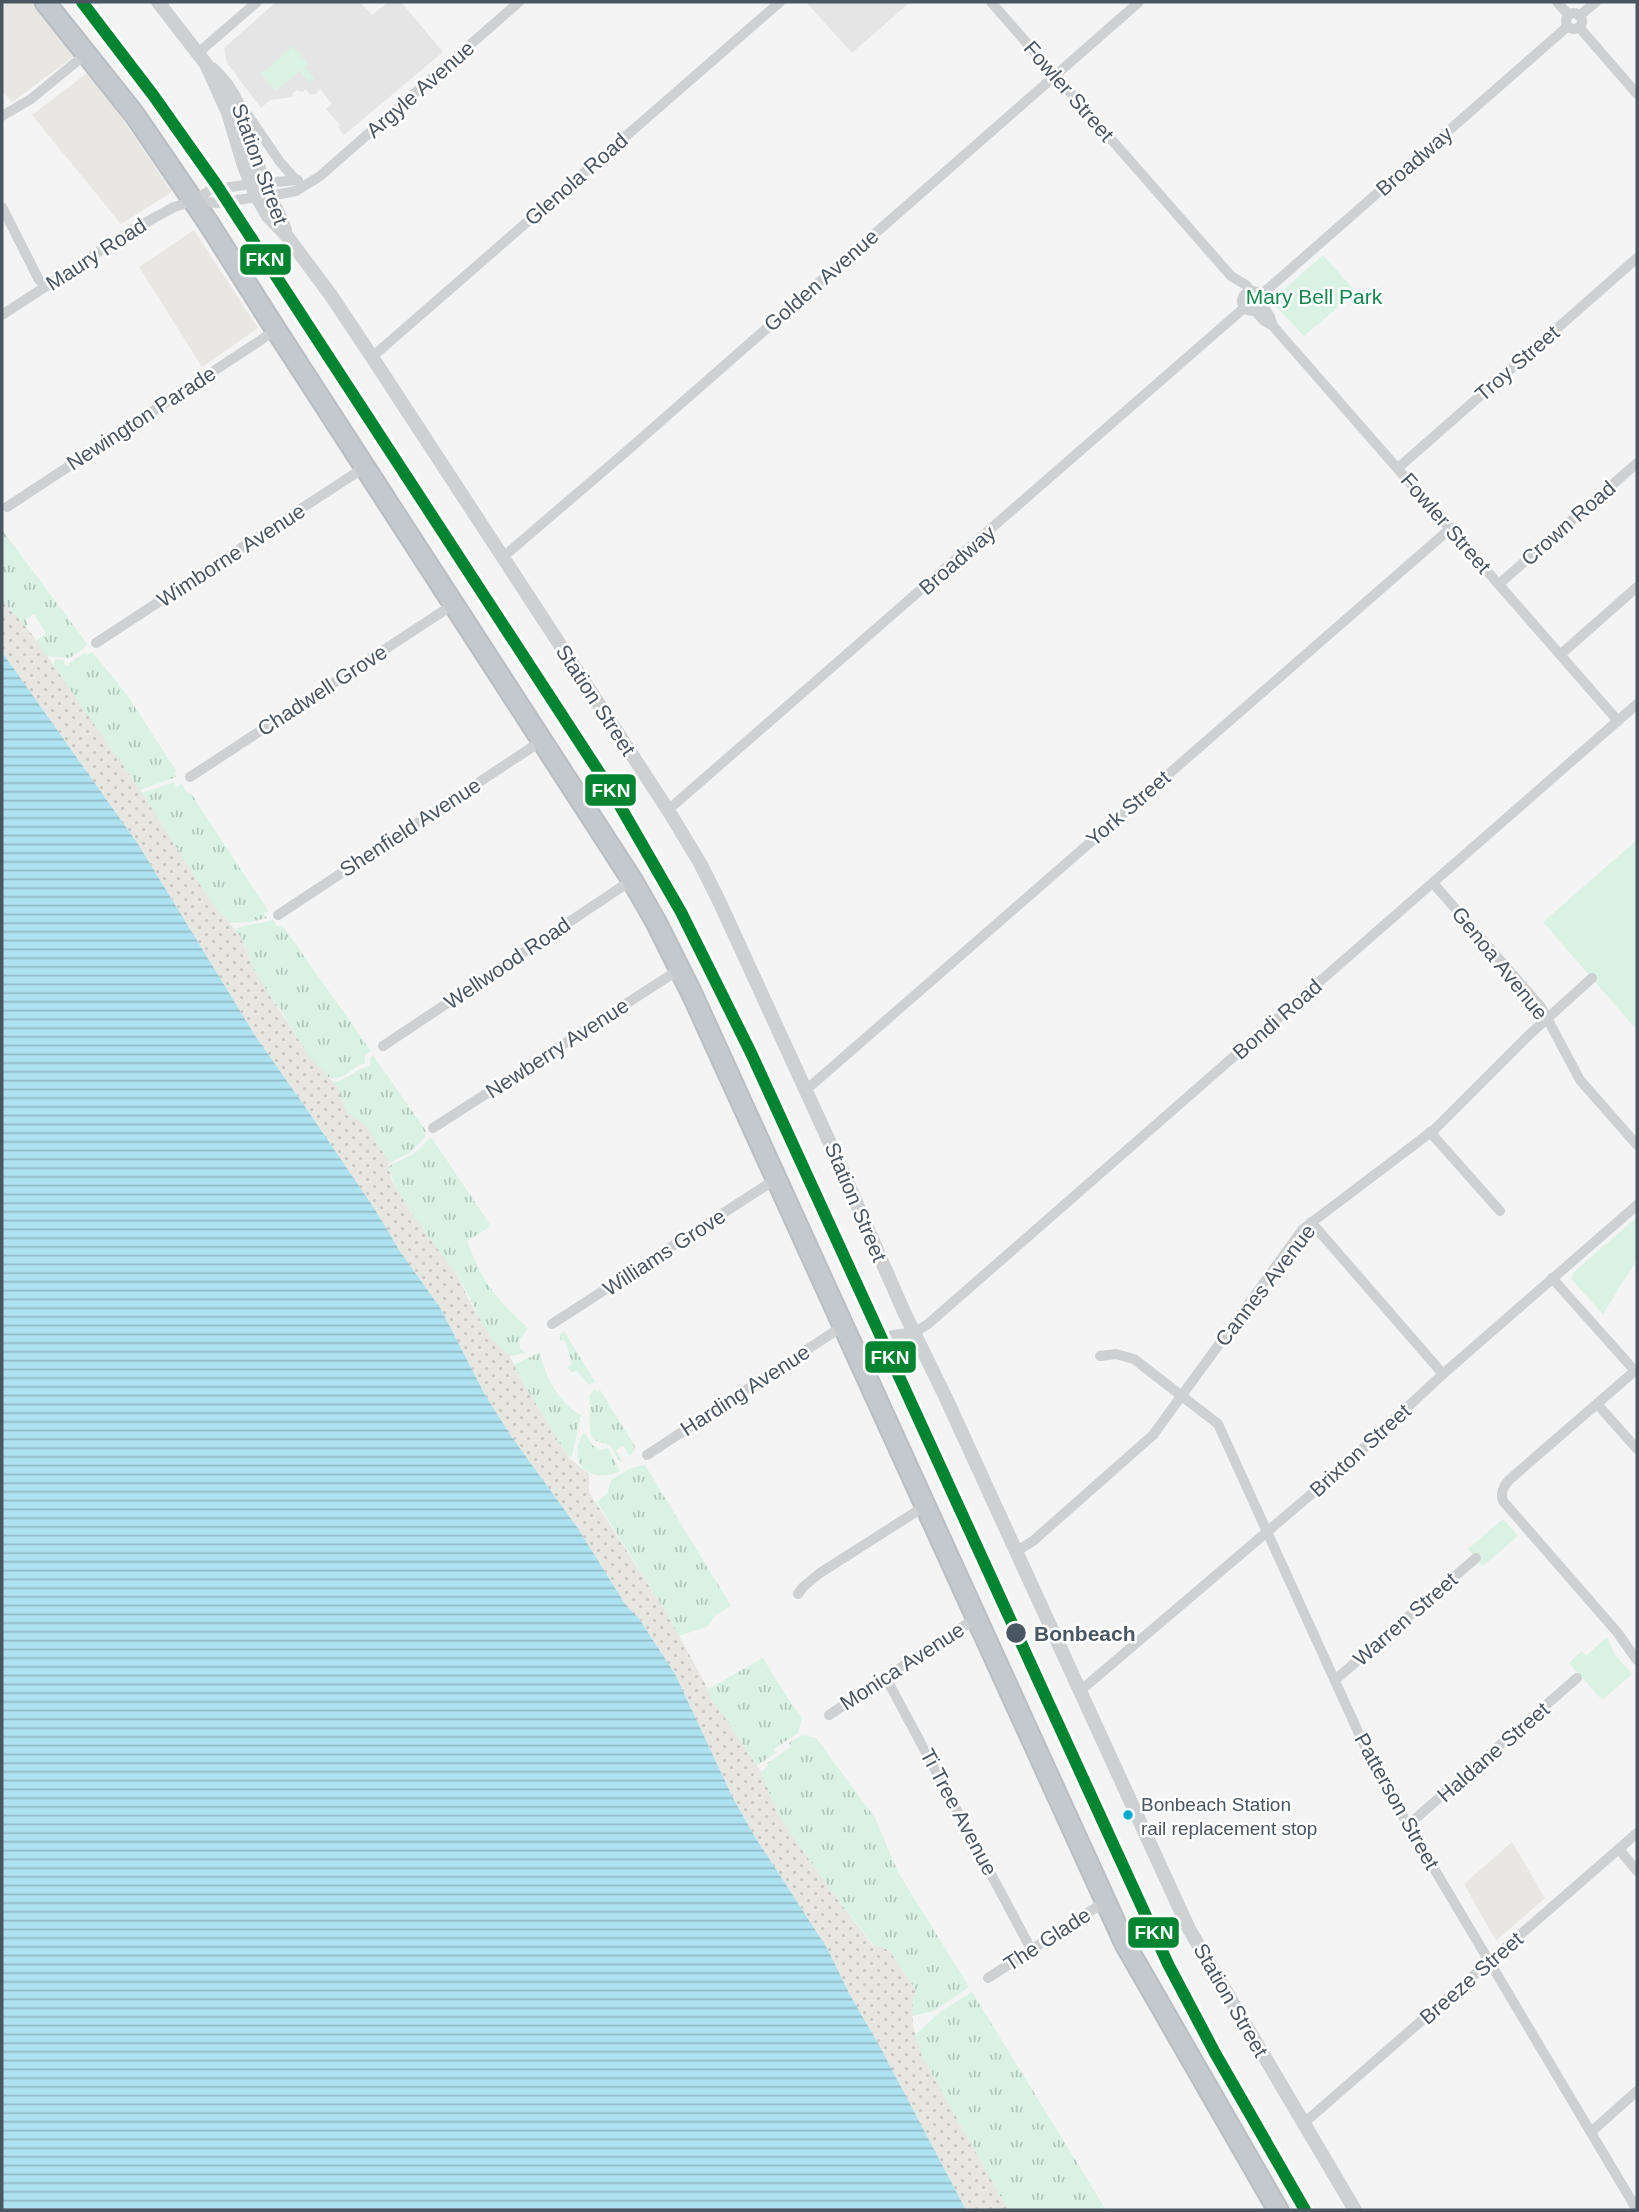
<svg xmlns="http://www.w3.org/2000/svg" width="1639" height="2212" viewBox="0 0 1639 2212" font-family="Helvetica,sans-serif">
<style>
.commercial{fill:#e8e7e3}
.education{fill:#e6e5e6}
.grass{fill:url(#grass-tufts)}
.sand{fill:url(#sand-dots)}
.park{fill:#d9f2e3}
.water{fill:url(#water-rules)}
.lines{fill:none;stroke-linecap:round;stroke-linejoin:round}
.trunk-casing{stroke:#b9bec3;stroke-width:23}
.minor{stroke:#ced0d2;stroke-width:10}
.tertiary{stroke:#ced0d2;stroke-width:14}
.trunk{stroke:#c4c9cd;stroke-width:19}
.rail-1-casing{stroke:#fff;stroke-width:18}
.rail-1{stroke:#028430;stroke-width:12}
.stop-dot{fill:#4a5661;stroke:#fff;stroke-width:2.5}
.bus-dot{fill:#00a9ce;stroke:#fff;stroke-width:2.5}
.labels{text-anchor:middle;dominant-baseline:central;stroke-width:5;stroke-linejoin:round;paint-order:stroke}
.bus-label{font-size:19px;fill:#4a5661;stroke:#fff;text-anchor:start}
.street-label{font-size:21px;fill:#4a5661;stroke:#fff}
.park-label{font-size:21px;fill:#17864f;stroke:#fff}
.stop-label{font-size:21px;font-weight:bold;fill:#4a5661;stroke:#fff;text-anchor:start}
.line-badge{stroke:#fff;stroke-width:2.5}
.badge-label{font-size:19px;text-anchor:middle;font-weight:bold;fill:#fff}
</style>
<defs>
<pattern id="grass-tufts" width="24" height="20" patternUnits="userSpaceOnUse" patternTransform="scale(1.75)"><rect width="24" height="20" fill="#d9f2e3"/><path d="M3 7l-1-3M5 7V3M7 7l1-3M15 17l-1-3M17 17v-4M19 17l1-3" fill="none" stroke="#b2c7bb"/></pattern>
<pattern id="sand-dots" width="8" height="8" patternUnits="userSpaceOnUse" patternTransform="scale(1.75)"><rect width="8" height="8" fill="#e7e6e1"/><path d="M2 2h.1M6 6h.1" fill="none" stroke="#c8c7c4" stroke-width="1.8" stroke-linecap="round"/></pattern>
<pattern id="water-rules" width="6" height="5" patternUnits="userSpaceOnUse" patternTransform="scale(1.75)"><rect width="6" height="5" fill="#aee2f0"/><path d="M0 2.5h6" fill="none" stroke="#90bac6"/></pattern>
</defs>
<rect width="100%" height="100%" fill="#f4f4f4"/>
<g class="commercial">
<path d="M2 2H33L76 55 12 102 2 91Z"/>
<path d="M90 71 172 192 121 224 32 115Z"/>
<path d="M194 230 258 328 202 367 139 267Z"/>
<path d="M1512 1842 1545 1898 1496 1941 1464 1884Z"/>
</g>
<g class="education">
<path d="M276 2H360L372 15 388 2H401L443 52 344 135 338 127 340 125 326 109 332 104 320 89 316 94H309L306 89 302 92 297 90 293 93 292 97 270 100 261 108 227 63 224 48Z"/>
<path d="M806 2H910L852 53Z"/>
</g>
<g class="grass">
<path d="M2 530 88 645 70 658 46 656 36 641 46 633 34 614 25 619 28 625 25 627 2 600Z"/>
<path d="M92 652 127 695 177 772 175 773 176 777 140 790 53 666 55 659 64 660 65 665 68 666 70 663 85 653 87 655Z"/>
<path d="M174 782 176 787 182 784 187 793 190 792 266 908 268 912 264 914 267 918 250 922 229 923 209 899 142 793Z"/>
<path d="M273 920 278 927 282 925 371 1051 365 1055V1063C353 1066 344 1081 331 1078 317 1075 292 1027 283 1014 275 1000 263 988 256 973 249 958 246 942 235 930 245 923 261 925 273 920Z"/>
<path d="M373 1055 426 1131 424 1133 426 1136 411 1152 389 1163 365 1125 348 1113 341 1100 339 1089 333 1082C350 1079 354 1069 370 1066V1058Z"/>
<path d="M431 1137 491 1226 467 1241C482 1281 496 1299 528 1328L519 1341 520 1348 526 1353 510 1356C481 1336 476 1303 457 1275 441 1253 389 1188 389 1166L414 1154Z"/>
<path d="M564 1331 595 1382 589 1385 577 1371 571 1372 567 1367 572 1364 565 1340 560 1341V1334Z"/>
<path d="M540 1352C544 1375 559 1404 581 1415L572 1456 568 1457 519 1376 514 1365Z"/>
<path d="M594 1389 597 1391 600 1390 636 1448 630 1456 623 1446 616 1450 622 1461 620 1462 610 1445 594 1440C585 1426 593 1411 589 1396Z"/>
<path d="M584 1432 592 1445 601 1450 608 1448 620 1471C590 1486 565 1462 584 1432Z"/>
<path d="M645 1465 731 1606 716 1615 707 1627 678 1636 670 1619 597 1502 607 1494 611 1480 631 1468Z"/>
<path d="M763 1658 790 1702 802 1717 798 1733 774 1749 776 1753 756 1766 725 1718 711 1699 708 1689Z"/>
<path d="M802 1735 816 1738 875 1818 898 1872 969 1987 934 2011 913 2016 911 2005 916 1991 889 1950 873 1945 824 1881 778 1815 761 1772 768 1766 767 1763 791 1747 789 1743Z"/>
<path d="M972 1992 1106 2210H1008L922 2056 914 2036 940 2012Z"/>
</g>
<path class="sand" d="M2 600 31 633 142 793 209 899 240 936 258 977 308 1054 339 1089 341 1100 348 1113 365 1125 388 1160 391 1179 408 1208 458 1277 472 1306 492 1339 510 1356 519 1376 568 1457 589 1474V1492L670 1619 708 1689 711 1699 725 1718 761 1772 778 1815 824 1881 872 1945 889 1950 916 1991C908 2012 914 2035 922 2056L1008 2210H966L879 2045 850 1995 827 1948 755 1837 733 1798 675 1674 638 1617 627 1607 577 1527 511 1436 484 1393 441 1309 401 1253 374 1208 306 1108 256 1037 138 844 2 652Z"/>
<g class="park">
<path d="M293 46 308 64 305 67 315 78 309 82 300 72 303 68 276 91 261 74Z"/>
<path d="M1323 255 1356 292 1304 336 1271 301Z"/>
<path d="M1637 840V1030L1543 922Z"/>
<path d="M1637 1217V1259L1603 1314 1572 1280V1274Z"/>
<path d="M1503 1519 1518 1536 1483 1566 1468 1549Z"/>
<path d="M1607 1637 1615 1655 1632 1674 1602 1700 1569 1663 1582 1651 1586 1656Z"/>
</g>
<path class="water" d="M2 652 138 844 256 1037 306 1108 374 1208 401 1253 441 1309 484 1393 511 1436 577 1527 627 1607 638 1617 675 1674 733 1798 755 1837 827 1948 850 1995 879 2045 966 2210H2Z"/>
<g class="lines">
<defs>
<path id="trunk" d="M45 2 134 114 209 224 276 330 632 880 656 922 692 994 1125 1944 1278 2210"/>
</defs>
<use href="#trunk" class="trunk-casing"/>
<g class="minor">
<path d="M991 2 1231 276 1246 285 1252 292"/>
<path d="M1557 2 1569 15"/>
<circle cx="1574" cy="21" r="8"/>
<path d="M1579 16 1596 2"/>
<path d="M1579 27 1637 94"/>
<path d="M198 53 257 2"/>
<path d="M245 111 280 162 296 180"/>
<path d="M2 116 31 99 87 53"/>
<path d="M264 183 298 180"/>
<path d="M270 196 296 191 320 176 519 2"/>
<path d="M194 201 210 190 251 184"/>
<path d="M2 207 39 280 49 285"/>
<circle cx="1252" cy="301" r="10"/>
<path d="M1261 295 1568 26"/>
<path d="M1262 303 1270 317 1273 326 1618 721"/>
<path d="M1254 310 1264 321 1273 326"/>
<path d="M2 315 132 230 174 207 194 201 218 203 257 197"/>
<path d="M372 357 780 2"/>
<path d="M1398 468 1637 258"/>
<path d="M7 507 276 330"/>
<path d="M503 557 628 450 1139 2"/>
<path d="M1499 584 1637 463"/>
<path d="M96 643 365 467"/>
<path d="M1561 654 1637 587"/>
<path d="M190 777 454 604"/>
<path d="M668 810 1244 308"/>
<path d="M1433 883 1541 1007 1580 1080 1637 1145"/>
<path d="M278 915 543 740"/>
<path d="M383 1046 632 880"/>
<path d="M806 1090 1451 528"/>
<path d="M433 1128 680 969"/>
<path d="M1430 1132 1500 1211"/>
<path d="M1311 1222 1443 1374"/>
<path d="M1552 1278 1635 1371"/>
<path d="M552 1324 776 1179"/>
<path d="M855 1352 893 1335 915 1332"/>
<path d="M1100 1356 1116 1354 1134 1359 1218 1424 1376 1771 1637 2210"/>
<path d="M861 1365 904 1346 915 1332 928 1324 1637 704"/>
<path d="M1637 1369 1509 1480C1504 1486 1500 1492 1503 1501L1617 1632 1637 1660"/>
<path d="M1597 1404 1637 1449"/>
<path d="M647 1455 843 1326"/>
<path d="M1017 1551 1033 1541 1153 1435 1303 1229 1435 1129 1529 1035 1592 978"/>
<path d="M798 1594 803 1587 820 1573 925 1506"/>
<path d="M885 1676 1031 1949"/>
<path d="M1335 1680 1476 1558"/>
<path d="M1080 1691 1342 1468 1443 1374 1637 1205"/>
<path d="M829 1715 976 1618"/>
<path d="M1408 1825 1577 1678"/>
<path d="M1619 1849 1637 1871"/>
<path d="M988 1978 1106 1901"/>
<path d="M1304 2123 1637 1833"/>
<path d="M1591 2132 1637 2091"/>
</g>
<g class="tertiary">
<path d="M158 2 206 64 228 113 244 166 257 197 268 216 286 235 330 294 372 357 668 810 700 863 720 903 834 1152 904 1312 945 1396 1189 1929 1355 2210"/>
<path d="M212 69C246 100 248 140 263 181 269 198 280 213 285 230"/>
</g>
<use href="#trunk" class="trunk"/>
<defs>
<path id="rail-1" d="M82 2 153 95 216 184 612 792 681 912 751 1053 1168 1964 1215 2053 1305 2210"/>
</defs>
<use href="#rail-1" class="rail-1-casing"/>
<use href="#rail-1" class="rail-1"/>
</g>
<circle class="stop-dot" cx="1016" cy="1633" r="11"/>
<circle class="bus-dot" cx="1128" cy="1815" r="6"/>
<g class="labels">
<g class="bus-label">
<text x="1141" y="1804">Bonbeach Station<tspan x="1141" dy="24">rail replacement stop</tspan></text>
</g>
<g class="street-label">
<text transform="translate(420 89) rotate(-41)">Argyle Avenue</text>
<text transform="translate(1069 91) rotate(49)">Fowler Street</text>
<text transform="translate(1414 161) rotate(-41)">Broadway</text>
<text transform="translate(260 164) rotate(70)">Station Street</text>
<text transform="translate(576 179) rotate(-41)">Glenola Road</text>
<text transform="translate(96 254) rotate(-33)">Maury Road</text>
<text transform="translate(821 280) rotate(-41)">Golden Avenue</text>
<text transform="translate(1517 363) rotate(-41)">Troy Street</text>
<text transform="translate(141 418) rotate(-33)">Newington Parade</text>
<text transform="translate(1446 523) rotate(49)">Fowler Street</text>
<text transform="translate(1568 523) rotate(-41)">Crown Road</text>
<text transform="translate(231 555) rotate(-33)">Wimborne Avenue</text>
<text transform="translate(957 560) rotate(-41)">Broadway</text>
<text transform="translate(322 690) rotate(-33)">Chadwell Grove</text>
<text transform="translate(596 700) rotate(57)">Station Street</text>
<text transform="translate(1128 808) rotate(-41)">York Street</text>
<text transform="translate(410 827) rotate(-33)">Shenfield Avenue</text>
<text transform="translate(507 963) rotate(-34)">Wellwood Road</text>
<text transform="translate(1500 963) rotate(51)">Genoa Avenue</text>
<text transform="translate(1277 1019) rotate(-41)">Bondi Road</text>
<text transform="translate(557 1048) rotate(-33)">Newberry Avenue</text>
<text transform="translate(856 1202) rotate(67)">Station Street</text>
<text transform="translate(664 1252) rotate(-33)">Williams Grove</text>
<text transform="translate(1265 1285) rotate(-52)">Cannes Avenue</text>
<text transform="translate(745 1390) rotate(-33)">Harding Avenue</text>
<text transform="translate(1360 1450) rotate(-42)">Brixton Street</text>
<text transform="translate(1405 1619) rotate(-41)">Warren Street</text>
<text transform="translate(902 1666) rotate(-33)">Monica Avenue</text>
<text transform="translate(1493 1752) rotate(-41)">Haldane Street</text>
<text transform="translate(1397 1801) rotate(61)">Patterson Street</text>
<text transform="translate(959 1812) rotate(62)">Ti Tree Avenue</text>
<text transform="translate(1047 1939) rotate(-33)">The Glade</text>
<text transform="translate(1471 1978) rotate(-41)">Breeze Street</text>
<text transform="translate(1231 2000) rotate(60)">Station Street</text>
</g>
<g class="park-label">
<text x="1314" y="296">Mary Bell Park</text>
</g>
<g class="stop-label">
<text x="1034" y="1633">Bonbeach</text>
</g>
</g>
<g class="line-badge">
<rect x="239" y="243" width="53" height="33" rx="7" fill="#028430"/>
<rect x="584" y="773" width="53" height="34" rx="7" fill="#028430"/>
<rect x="864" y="1340" width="53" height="34" rx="7" fill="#028430"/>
<rect x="1127" y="1916" width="53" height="33" rx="7" fill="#028430"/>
</g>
<g class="badge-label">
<text x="265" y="266">FKN</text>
<text x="611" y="797">FKN</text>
<text x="890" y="1364">FKN</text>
<text x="1154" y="1939">FKN</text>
</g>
<rect width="1639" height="2212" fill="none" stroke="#4a5661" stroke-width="7"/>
</svg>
